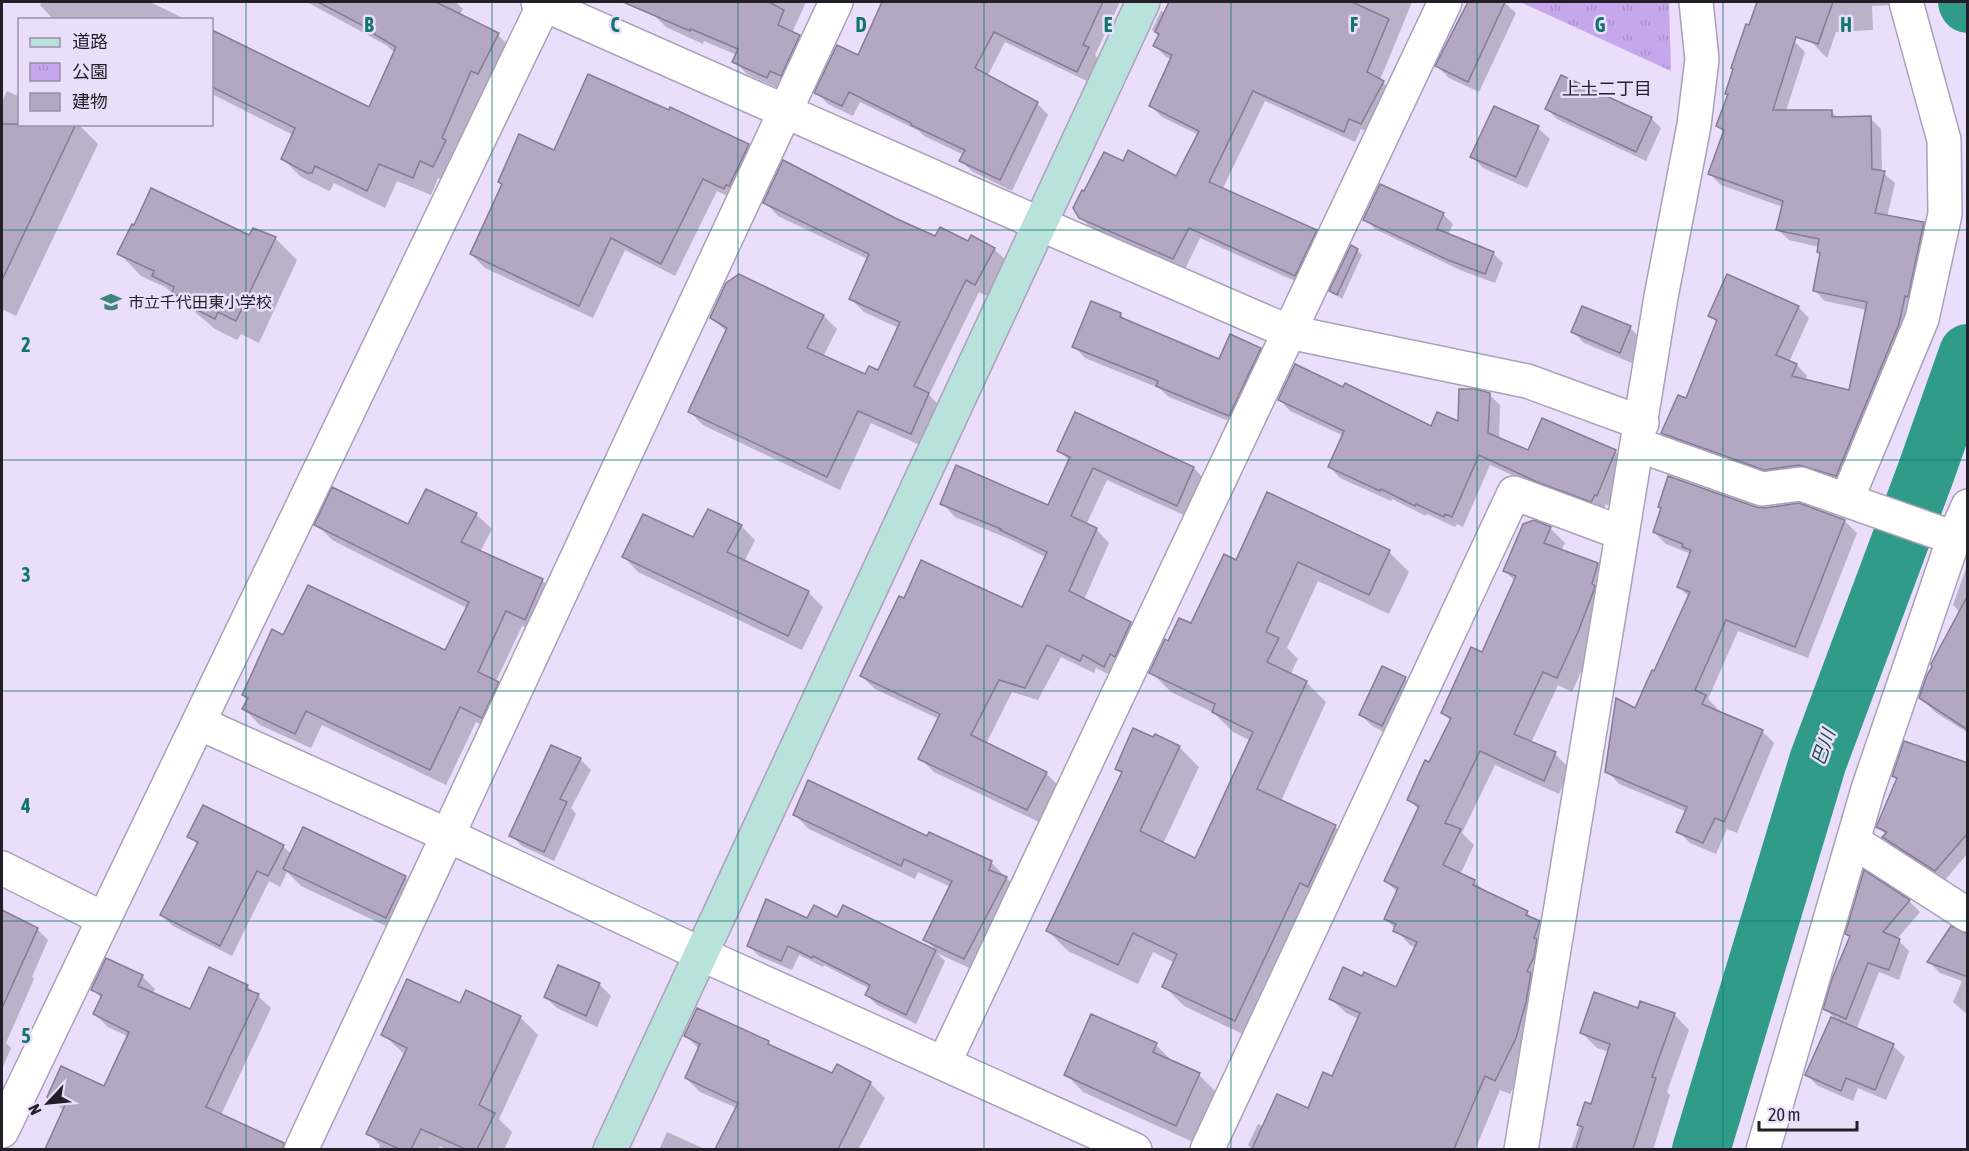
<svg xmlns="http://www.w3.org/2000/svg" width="1969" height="1151" viewBox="0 0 1969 1151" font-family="'Asap Condensed','Noto Sans JP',sans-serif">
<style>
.park{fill:url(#park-tufts)}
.shadow{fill:#0003}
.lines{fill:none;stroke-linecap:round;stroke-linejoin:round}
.river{stroke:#319b8a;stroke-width:58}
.building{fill:#b3a7c2;stroke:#867b94;stroke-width:1.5}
.street-casing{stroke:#aba0ba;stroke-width:36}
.secondary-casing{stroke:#aba0ba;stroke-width:36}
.street{stroke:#fff;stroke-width:33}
.secondary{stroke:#b9e2dd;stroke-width:33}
.grid{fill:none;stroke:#0f766e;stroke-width:1.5;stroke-opacity:0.55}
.labels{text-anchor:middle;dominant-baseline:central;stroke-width:5;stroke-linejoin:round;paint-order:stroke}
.poi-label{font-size:16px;fill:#231e28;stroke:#eadefa;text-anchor:start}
.neighbourhood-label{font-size:18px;fill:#231e28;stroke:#eadefa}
.water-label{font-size:18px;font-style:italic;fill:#144e45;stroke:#eadefa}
.grid-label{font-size:20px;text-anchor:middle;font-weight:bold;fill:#0f766e;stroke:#eadefa;stroke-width:5;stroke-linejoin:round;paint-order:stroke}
</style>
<defs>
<pattern id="park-tufts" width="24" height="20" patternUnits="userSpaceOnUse" patternTransform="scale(1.5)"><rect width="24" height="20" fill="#c6a7ed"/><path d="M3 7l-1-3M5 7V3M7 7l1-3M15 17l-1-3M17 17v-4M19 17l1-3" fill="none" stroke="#aa8fcb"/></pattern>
</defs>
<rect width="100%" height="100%" fill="#eadefa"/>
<path class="park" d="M1520 2H1669L1671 71Z"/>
<g class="shadow">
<path d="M42 2H150L187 20H54L40 5Z"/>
<path d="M307 2H456L463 9 460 15 498 35 516 53 451 184 438 178 431 195 397 181 385 208 334 183 330 191 327 190 301 177 283 159 293 135 212 94V31L370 109 395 53 386 45Z"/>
<path d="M638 2H806L792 33 799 36 812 49 781 90 747 74 734 61 737 55 704 41 703 44 666 27 653 14 655 9Z"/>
<path d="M884 2H1120L1095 55 1099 60 1089 82 1005 42 987 77 1037 103 1048 115 1012 191 973 172 961 161 964 155 924 136 919 131 860 102 853 116 828 104 816 92 859 57Z"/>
<path d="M1187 2H1412L1380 80 1395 93 1373 134 1361 129 1355 142 1265 101 1222 190 1316 231 1327 243 1306 286 1200 238 1185 269 1092 229 1080 217 1124 163 1177 178 1199 135 1162 117 1151 106 1172 60 1166 57 1155 46 1159 36 1152 30 1161 11 1179 18Z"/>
<path d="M1470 2H1504L1516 13 1479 92 1449 78 1437 66Z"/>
<path d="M1773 2H1893L1894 5 1872 6 1873 30 1836 32 1827 58Z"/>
<path d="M1794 41 1805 52 1786 111H1831L1838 118H1870L1881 129 1882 172 1895 183 1887 217 1923 224 1934 235 1847 487 1776 480 1674 444 1663 433 1687 400 1718 323 1710 315 1798 307 1809 318 1789 362 1797 365 1807 376 1805 381 1850 392 1867 310 1825 301 1814 290 1821 255 1818 251 1819 247 1789 240 1778 230 1783 207 1721 185 1710 174 1725 133 1718 126 1729 95 1727 93Z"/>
<path d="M7 91 20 97V124H78L98 144 16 316 2 309V102Z"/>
<path d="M1494 108 1538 128 1550 139 1527 188 1483 168 1472 156Z"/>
<path d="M1547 109 1651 118 1661 128 1646 161 1557 119Z"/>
<path d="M748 145 762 159 737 201 717 191 675 276 625 250 593 318 485 268 471 254 554 152Z"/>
<path d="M765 202 994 249 1008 262 989 297 979 292 929 395 941 407 924 447 871 423 840 490 703 425 690 412 727 332 712 318 739 275 824 316 837 329 823 357 866 376 879 372 899 328 864 312 851 299 868 259 778 216Z"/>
<path d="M1443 214 1453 224 1448 235 1493 253 1503 263 1495 283 1460 270 1375 229 1365 219Z"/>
<path d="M250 236 275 238 297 260 259 343 241 334 237 340 215 329 165 287 141 276 119 253Z"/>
<path d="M1357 250 1362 255 1342 299 1331 291Z"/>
<path d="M1121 315 1127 321 1220 361 1260 349 1272 360 1241 426 1169 397 1159 388 1085 358 1074 346Z"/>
<path d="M1630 328 1641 339 1632 363 1584 343 1573 332Z"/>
<path d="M1489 394 1500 405 1499 439 1529 452 1615 451 1626 462 1608 506 1606 504 1602 512 1550 492 1490 465 1463 527 1457 524 1455 527 1427 514 1426 516 1392 499 1391 501 1340 478 1330 467 1344 436 1290 411 1280 400 1432 428 1459 423Z"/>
<path d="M1075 414 1194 468 1207 482 1190 518 1107 480 1086 525 1096 529 1109 543 1084 600 1131 623 1144 637 1118 679 1096 668 1094 673 1061 657 1038 700 1012 692 986 744 1046 773 1059 786 1041 823 934 772 920 758 939 719 875 689 861 676 905 600 1023 609 1047 558 1012 540 955 517 942 503 1049 507 1070 461 1059 451Z"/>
<path d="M1799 505 1845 521 1857 533 1808 658 1738 631 1708 699 1717 708 1716 712 1762 731 1774 743 1737 833 1727 829 1716 854 1690 843 1678 831 1687 812 1619 784 1607 771 1655 673 1689 597 1678 586 1691 554 1666 544 1654 532 1662 510 1659 507 1764 509Z"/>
<path d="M476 514 492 529 480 552 542 580 558 596 540 634 522 626 496 681 513 698 498 732 476 722 446 785 322 725 311 748 260 725 244 709 249 700 244 695 284 637 446 652 467 608 332 540 316 524 409 526Z"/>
<path d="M741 526 755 540 744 562 808 592 823 607 802 650 638 572 624 557Z"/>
<path d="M1550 528 1565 543 1561 551 1598 564 1612 579 1592 647 1572 692 1558 685 1531 743 1555 754 1570 769 1559 794 1495 765 1462 833 1474 845 1460 875 1474 881 1486 893 1527 913 1554 937 1530 1053 1510 1094 1500 1090 1475 1150H1253L1248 1145 1258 1124 1264 1127 1309 1110 1333 1078 1359 1019 1346 1013 1331 999 1363 978 1397 989 1416 948 1410 945 1386 919 1398 893 1386 881 1419 810 1409 799 1451 721 1443 713 1483 654 1516 582 1505 571Z"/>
<path d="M1389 552 1409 572 1389 614 1318 581 1287 648 1298 659 1290 675 1306 682 1326 702 1281 801 1335 827 1355 847 1255 1040 1184 1006 1164 986 1175 963 1153 952 1138 984 1068 951 1048 931 1123 774 1117 768 1153 739 1179 747 1199 767 1163 844 1196 860 1251 741 1233 732 1214 713 1171 692 1151 672 1169 643 1192 625 1236 562Z"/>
<path d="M1968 563V733L1935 712 1921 698 1960 612 1953 605Z"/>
<path d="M1405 679 1416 690 1394 737 1372 726 1361 715Z"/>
<path d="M552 747 580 759 591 770 571 808 576 814 554 861 522 846 511 835Z"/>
<path d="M1894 776 1968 777V853L1945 880 1893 847 1884 837 1886 835 1878 827 1898 780Z"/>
<path d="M795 815 928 838 991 862 1020 892 978 972 937 953 945 961 916 1024 877 1005 867 995 870 989 824 965 823 967 799 955 792 970 759 956 748 945 808 920 838 919 844 907 937 951 925 939 951 887 918 872 915 879 809 829Z"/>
<path d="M189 836 283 846 291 854 405 877 422 894 403 934 301 886 287 872 280 887 269 881 232 956 173 926 161 915 198 845Z"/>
<path d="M1865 873 1909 901 1920 912 1897 939 1909 951 1899 980 1879 972 1856 1030 1893 1046 1905 1057 1886 1100 1858 1088 1853 1101 1818 1086 1807 1075 1838 1021 1825 1009 1851 937 1847 934Z"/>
<path d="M2 912 37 929 48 940 32 977 34 979 6 1043 11 1048 2 1069Z"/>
<path d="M1968 935V1015L1953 1002 1962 981 1940 973 1929 962Z"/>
<path d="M142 976 155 989 153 994 191 1011 247 986 271 1008 221 1115 273 1147 272 1150H49L48 1148 64 1111 48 1097 105 1088 129 1037 108 1027 95 1014 102 999 93 989Z"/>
<path d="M599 984 611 996 597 1027 557 1008 545 997Z"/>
<path d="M461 1005 520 1017 538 1035 499 1119 512 1132 504 1150H447L440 1146 438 1150H378L380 1145 368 1133 405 1055 383 1034Z"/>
<path d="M1639 1010 1674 1014 1689 1030 1667 1092 1670 1095 1653 1150H1571L1586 1104 1592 1106 1609 1052 1597 1048 1581 1032Z"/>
<path d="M686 1036 768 1043 775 1049 833 1075 837 1066 871 1084 885 1098 858 1150H837L821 1141 817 1150H717L737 1108 700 1092 686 1078 699 1049Z"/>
<path d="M1156 1045 1173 1062 1199 1075 1216 1092 1193 1142 1083 1092 1066 1074Z"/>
<path d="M667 1132 707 1150H659Z"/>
</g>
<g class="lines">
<g class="river">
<path d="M1967 2 1968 4"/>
<path d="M1701 1150 1818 761 1926 472 1968 353"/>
</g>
</g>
<g class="building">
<path d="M318 2H436L499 33 478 74 471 71 442 138 446 140 433 167 420 161 413 178 379 164 367 191 315 166 312 173H307L281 159 295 128 212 87V30L369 107 396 47 374 34 375 32Z"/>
<path d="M623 2H769L784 10 778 25 800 35 781 76 770 71 767 78 732 62 738 49 691 29 690 31Z"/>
<path d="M882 2H1103L1083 45 1089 47 1077 72 994 32 975 68 1038 102 1000 180 959 161 965 150 911 125V123L849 92 842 106 814 93 837 45 858 55Z"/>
<path d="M1169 2H1352L1389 19 1367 72 1384 81 1361 124 1349 119 1344 132 1253 91 1209 182 1317 230 1295 276 1189 228 1173 259 1079 218 1073 208 1082 190 1084 191 1104 152 1123 161 1128 150 1176 176 1199 131 1149 106 1172 55 1153 46 1159 34 1155 32Z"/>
<path d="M1468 2H1505L1468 82 1435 66Z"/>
<path d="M1757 2H1833L1818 44 1796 37 1773 110H1832V117L1871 116 1872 169 1885 171 1875 213 1924 222 1908 297 1905 296 1899 324 1836 476 1799 465 1764 470 1661 433 1678 395 1686 398 1717 320 1708 316 1727 274 1799 306 1776 355 1797 364 1792 376 1849 390 1867 302 1813 291 1820 253 1817 252 1819 239 1776 230 1783 201 1708 174 1724 130 1716 126 1728 94H1725L1733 69 1731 68 1746 24 1749 25Z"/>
<path d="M588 74 669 110 670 107 749 144 729 186 726 185 724 189 703 179 661 264 611 238 579 306 470 254 502 184 498 182 519 134 554 150Z"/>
<path d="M1561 75 1652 117 1636 152 1545 109Z"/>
<path d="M1494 106 1539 126 1516 177 1470 157Z"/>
<path d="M2 124H76L2 280Z"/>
<path d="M783 160 895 218 935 236 940 227 968 241 971 235 995 248 975 285 966 280 914 386 929 393 911 434 858 411 827 477 688 412 727 328 710 318 726 283 739 274 824 315 807 348 865 374 869 366 878 370 900 322 849 299 869 254 763 203Z"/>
<path d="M1380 184 1444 213 1437 229 1494 252 1485 274 1448 260 1363 220Z"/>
<path d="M151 188 249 235 253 228 276 237 236 321 218 312 215 319 191 307 192 303 172 293 174 287 152 276 154 271 117 254 132 224 134 225Z"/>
<path d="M1351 245 1358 249 1337 295 1329 291Z"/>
<path d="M1091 301 1121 313 1120 317 1219 359 1230 334 1261 348 1229 416 1156 386 1158 381 1072 347Z"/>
<path d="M1582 306 1631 326 1620 353 1571 332Z"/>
<path d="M1295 364 1343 387 1345 383 1431 426 1437 412 1458 421 1459 389H1475L1490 393 1488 433 1528 450 1542 418 1616 450 1597 496 1595 495 1591 502 1537 482 1479 455 1452 517 1445 514 1444 517 1416 504 1415 506 1381 489 1380 491 1328 467 1344 431 1278 400Z"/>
<path d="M1075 412 1194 467 1177 506 1093 468 1071 516 1097 528 1069 591 1131 622 1115 657 1110 654 1104 667 1083 655 1080 661 1047 645 1025 688 999 680 971 735 1047 772 1027 810 918 759 940 714 860 676 899 596 904 598 921 560 1022 607 1047 552 1000 530 1001 529 940 504 956 465 1048 505 1070 457 1057 451Z"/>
<path d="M1668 476 1756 507 1764 508 1799 503 1845 520 1795 647 1726 620 1695 690 1706 695 1702 704 1763 730 1724 822 1715 818 1703 843 1676 832 1687 807 1605 772 1616 698 1635 708 1652 670 1654 671 1690 592 1677 587 1691 550 1682 547 1683 544 1653 532 1661 508 1658 507Z"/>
<path d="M332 487 408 524 426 489 477 513 461 542 543 579 525 620 506 611 478 672 499 682 482 718 460 707 430 770 306 711 295 734 242 709 248 698 242 695 272 629 283 635 308 585 445 650 469 602 314 525Z"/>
<path d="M1267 492 1390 550 1369 595 1298 562 1266 632 1279 638 1267 662 1307 681 1257 789 1336 825 1308 887 1300 883 1235 1021 1162 987 1177 954 1133 933 1118 965 1046 931 1122 772 1115 769 1133 728 1153 737 1155 734 1180 746 1140 831 1195 858 1253 732 1212 712 1215 704 1149 673 1165 639 1168 641 1179 618 1191 623 1224 554 1236 560Z"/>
<path d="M708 509 742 525 727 552 809 591 788 636 622 557 643 514 693 537Z"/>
<path d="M1534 520 1551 527 1544 543 1598 563 1592 584 1595 586 1594 590 1578 632 1557 678 1543 672 1514 734 1556 752 1544 781 1480 751 1445 823 1461 829 1443 865 1475 880 1473 885 1528 911 1526 915 1540 921 1534 938 1537 939 1534 957 1527 971 1531 973 1526 1002 1516 1038 1495 1081 1485 1076 1454 1149H1252L1277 1094 1308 1108 1323 1072 1332 1076 1360 1013 1329 999 1343 967 1362 976 1364 972 1396 987 1417 942 1393 931 1396 924 1384 919 1398 888 1384 881 1419 806 1407 800 1425 760 1429 762 1451 718 1441 713 1471 647 1482 652 1516 576 1503 571 1523 524Z"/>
<path d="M1968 595V730L1919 698 1927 675 1932 667 1931 664Z"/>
<path d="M1382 666 1406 677 1382 726 1359 715Z"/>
<path d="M1904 741 1968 763V833L1935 871 1882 837 1887 832 1876 827 1897 778 1892 776Z"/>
<path d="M551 745 581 758 560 799 567 802 544 852 509 836Z"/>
<path d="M808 780 927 836 929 832 992 861 989 870 1007 877 964 959 923 940 952 881 904 859 901 866 793 815Z"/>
<path d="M203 805 284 845 268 876 257 871 220 946 160 915 198 842 187 837Z"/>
<path d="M303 827 406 876 386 918 283 869Z"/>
<path d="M1864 870 1910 900 1883 932 1900 939 1889 970 1868 963 1846 1019 1823 1009 1832 979 1850 936 1845 934Z"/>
<path d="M766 899 807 918 814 905 837 917 843 905 936 950 906 1015 865 995 870 985 813 956 812 958 788 946 781 961 747 946Z"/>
<path d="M2 910 38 928 2 1008Z"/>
<path d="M1951 926 1968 934V977L1927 962Z"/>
<path d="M106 958 143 975 138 986 190 1009 209 967 248 985 246 989 259 994 206 1107 284 1143 283 1149H45L65 1105 47 1097 61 1066 104 1086 129 1032 93 1014 102 995 91 990Z"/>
<path d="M558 965 600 983 586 1016 544 997Z"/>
<path d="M407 979 460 1003 466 990 521 1016 479 1105 495 1113 477 1149H465L421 1129 411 1149H399L366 1134 407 1048 381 1035Z"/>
<path d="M1594 992 1638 1008 1640 1001 1675 1013 1652 1077 1656 1078 1633 1149H1576L1583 1127 1577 1125 1585 1102 1591 1104 1610 1044 1580 1033Z"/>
<path d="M697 1008 769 1041 768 1044 832 1073 837 1064 871 1082 838 1149H715L738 1103 685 1078 700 1044 684 1036Z"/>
<path d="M1091 1014 1157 1043 1153 1052 1200 1073 1176 1126 1064 1075Z"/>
<path d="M1831 1017 1894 1044 1875 1090 1846 1078 1841 1091 1805 1075Z"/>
</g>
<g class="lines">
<defs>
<g id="street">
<path d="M538 2 1040 224 1289 332 1527 381 1642 423"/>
<path d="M1638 445 1762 489 1801 484 1954 538"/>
<path d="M1847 499 1922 319 1945 214 1944 140 1906 2"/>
<path d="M199 723 447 835 701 954 1135 1150"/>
<path d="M1853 841 1968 915"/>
<path d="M2 868 104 919"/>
<path d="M944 1063 1445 2"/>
<path d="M2 1131 545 2"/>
<path d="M301 1150 836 2"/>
<path d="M1207 1150 1514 493 1622 533"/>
<path d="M1521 1150 1661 297 1694 125 1702 59 1696 2"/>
<path d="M1763 1150 1868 789 1954 538 1968 506"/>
</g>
<path id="secondary" d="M610 1150 1143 2"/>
</defs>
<use href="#street" class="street-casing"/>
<use href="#secondary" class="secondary-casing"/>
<use href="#street" class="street"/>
<use href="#secondary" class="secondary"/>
</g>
<path class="grid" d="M246 2V1150M492 2V1150M738 2V1150M984 2V1150M1231 2V1150M1477 2V1150M1723 2V1150M2 230H1968M2 460H1968M2 691H1968M2 921H1968"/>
<defs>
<symbol id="school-bare" viewBox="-9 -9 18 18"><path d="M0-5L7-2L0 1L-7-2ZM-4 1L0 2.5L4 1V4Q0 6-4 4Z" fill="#428679" stroke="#eadefa" stroke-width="2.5" paint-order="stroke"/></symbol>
</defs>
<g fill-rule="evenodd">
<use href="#school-bare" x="96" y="287" width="30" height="30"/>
</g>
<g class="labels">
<g class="poi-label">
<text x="128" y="302">市立千代田東小学校</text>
</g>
<g class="neighbourhood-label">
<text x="1607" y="88">上土二丁目</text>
</g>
<g class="water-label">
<text transform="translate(1823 747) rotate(-71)">巴川</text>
</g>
</g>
<g class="grid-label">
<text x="369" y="32">B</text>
<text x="615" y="32">C</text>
<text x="861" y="32">D</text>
<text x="1108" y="32">E</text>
<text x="1354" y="32">F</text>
<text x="1600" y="32">G</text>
<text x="1846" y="32">H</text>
<text x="26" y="352">2</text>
<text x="26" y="582">3</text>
<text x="26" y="813">4</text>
<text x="26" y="1043">5</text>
</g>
<rect width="1969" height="1151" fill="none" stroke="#231e28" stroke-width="6"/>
<rect x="18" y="18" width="195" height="108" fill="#eadefa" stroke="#9a91a6" stroke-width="1.5"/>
<rect x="30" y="38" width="30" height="9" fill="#b9e2dd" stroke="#9a91a6" stroke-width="1.5"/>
<text x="72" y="48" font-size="18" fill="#231e28">道路</text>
<rect x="30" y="63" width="30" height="18" fill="url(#park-tufts)" stroke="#9a91a6" stroke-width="1.5"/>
<text x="72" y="78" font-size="18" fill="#231e28">公園</text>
<rect x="30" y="93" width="30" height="18" fill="#b3a7c2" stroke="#9a91a6" stroke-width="1.5"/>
<text x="72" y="108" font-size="18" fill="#231e28">建物</text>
<g transform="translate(48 1103) rotate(244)" stroke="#eadefa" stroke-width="4.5" paint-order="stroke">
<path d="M0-4.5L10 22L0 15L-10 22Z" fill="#231e28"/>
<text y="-9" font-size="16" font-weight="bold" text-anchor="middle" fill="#231e28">N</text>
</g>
<path d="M1759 1121v9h98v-9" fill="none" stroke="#231e28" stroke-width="3"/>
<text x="1768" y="1121" font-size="18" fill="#231e28" stroke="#eadefa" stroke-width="4.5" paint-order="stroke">20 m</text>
</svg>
